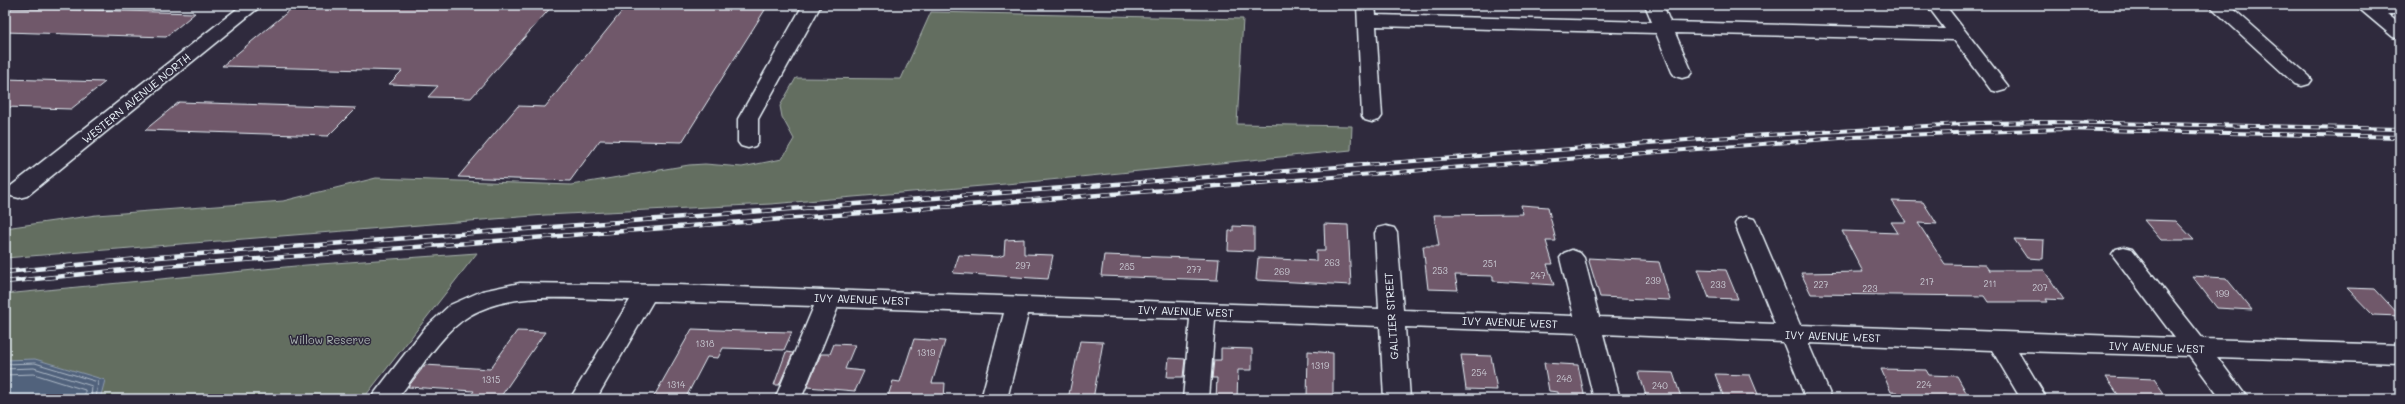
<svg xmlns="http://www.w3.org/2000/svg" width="2405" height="404" viewBox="0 0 2405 404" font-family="Mali,sans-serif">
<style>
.green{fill:#646e61;stroke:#a6b0ac}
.water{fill:#51627c;stroke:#8d9bae}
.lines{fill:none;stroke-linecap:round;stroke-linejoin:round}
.shore{stroke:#acb8c6;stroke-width:1}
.building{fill:#6f586a;stroke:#e8f1f8}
.minor-casing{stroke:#e8f1f8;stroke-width:3}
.minor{fill:#2f2a3d;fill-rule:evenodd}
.rail-far1-casing{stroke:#e8f1f8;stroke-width:4}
.rail-casing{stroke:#e8f1f8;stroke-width:4.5}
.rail-far1{stroke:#2f2a3d;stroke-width:2.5;stroke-dasharray:8;stroke-linecap:butt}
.rail{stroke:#2f2a3d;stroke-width:3;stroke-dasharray:10;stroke-linecap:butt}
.labels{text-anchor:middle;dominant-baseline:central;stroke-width:3;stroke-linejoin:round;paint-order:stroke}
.number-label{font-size:9px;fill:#cacbd4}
.street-label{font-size:11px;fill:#e8f1f8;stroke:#2f2a3d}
.park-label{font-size:11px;fill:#adb6b4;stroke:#2f2a3d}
</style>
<rect width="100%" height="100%" fill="#2f2a3d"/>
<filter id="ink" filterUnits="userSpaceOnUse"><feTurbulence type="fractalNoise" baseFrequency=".025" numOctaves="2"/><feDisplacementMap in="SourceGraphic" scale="8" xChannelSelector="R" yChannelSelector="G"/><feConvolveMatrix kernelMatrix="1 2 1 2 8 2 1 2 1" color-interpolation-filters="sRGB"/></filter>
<g filter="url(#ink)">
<g class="green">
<path d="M931 12 1243 19 1237 124 1352 126 1351 150 1029 182 771 204 545 215 5 258V228L96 215 283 201 376 178 571 185 689 165 705 164 742 167 782 159 794 139 782 117 780 106 796 78 901 79Z"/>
<path d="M477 253 363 399H5V294L306 265Z"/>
</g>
<path class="water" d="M35 359 105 380 100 399H5V360Z"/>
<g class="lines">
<g class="shore">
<path d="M5 364 35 363 98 382 96 399"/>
<path d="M5 369 34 368 92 386 91 399"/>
<path d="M5 375 34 374 85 390V399"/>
</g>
</g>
<g class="building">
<path d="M296 5H553L471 98 428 97 438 86 389 84 402 71 222 66Z"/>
<path d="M627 5H768L682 142 600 140 570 181 458 177 518 106 545 107Z"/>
<path d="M13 8 195 13 166 37 5 32V13Z"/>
<path d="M5 79 105 82 71 109 5 107Z"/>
<path d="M179 102 356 108 328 136 145 130Z"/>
<path d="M1892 201 1923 202 1937 224 1918 223 1945 264 1985 265 1989 270H2044L2064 300 2046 299 2048 302H1988L1984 296 1811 294 1801 273 1863 272 1842 231 1898 233 1891 222H1906Z"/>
<path d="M1521 205 1548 207 1556 241H1546L1553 264H1547L1554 285 1493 281V276L1455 275 1458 290 1428 289 1423 246H1439L1434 215 1523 214Z"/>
<path d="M2144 220 2176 221 2194 240H2161Z"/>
<path d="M1324 224 1348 225 1351 285 1256 280 1258 258 1316 261V251H1325Z"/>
<path d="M1233 226 1254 227V251L1228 250 1229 231H1233Z"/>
<path d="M1024 239V254L1053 255 1048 279 953 273 959 255 998 257 1004 255 1005 240Z"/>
<path d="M2014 239 2044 240 2043 259 2027 258Z"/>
<path d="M1104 255 1219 259 1217 280 1101 276Z"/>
<path d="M1588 258 1659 262 1670 300 1600 297Z"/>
<path d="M1698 269 1726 270 1738 299 1709 298Z"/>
<path d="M2192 276 2226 278 2252 310 2217 308Z"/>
<path d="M2347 288 2375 289 2400 316 2373 315Z"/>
<path d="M692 329 745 331 792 332 784 350 723 348 718 358 707 357 685 399 653 398Z"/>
<path d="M517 331 545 332 499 399H468L474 391 408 387 425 365 490 369Z"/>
<path d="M914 339 945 341 932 383H945L944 399H887L893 381 900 382Z"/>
<path d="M1080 341 1103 342 1093 399H1068Z"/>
<path d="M834 344 855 345 845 369 864 371 855 391 807 387 821 354H830Z"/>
<path d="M1221 348 1252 349V370H1238L1237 399H1216L1217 378H1212L1214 360H1221Z"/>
<path d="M1308 351 1333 353V399H1307Z"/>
<path d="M786 352 793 353 779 385H774Z"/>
<path d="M1461 355 1491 356 1497 390 1466 389Z"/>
<path d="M1169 358 1185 359 1183 377H1167Z"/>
<path d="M1544 363 1578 365 1585 399H1559L1558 392 1549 391Z"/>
<path d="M1881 369 1926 370 1929 375 1957 376 1970 399H1900L1897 392H1891Z"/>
<path d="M1639 372 1673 373 1681 397 1646 396Z"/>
<path d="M1715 374 1750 375 1760 399 1724 398Z"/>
<path d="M2106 377 2154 379 2168 399H2121Z"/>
</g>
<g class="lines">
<defs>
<g id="minor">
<path d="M242 5H262L27 196 19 198 11 196 8 191 11 186Z"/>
<path d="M803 5H821L758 119V142L755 146 748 148 741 146 738 142V119Z"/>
<path d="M1357 5H1375L1376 15 1652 22 1645 5H1663L1670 22 1945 29 1927 5H1945L2008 86 2005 90 1998 92 1991 90 1954 40 1675 33 1692 72 1689 76 1682 78 1675 76 1672 72 1656 33 1376 26 1382 116 1379 120 1372 122 1365 120 1362 116Z"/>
<path d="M2209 5H2229L2309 76 2312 80 2309 84 2302 86 2295 84Z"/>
<path d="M2355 5H2400V14H2387L2400 24V39L2393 37Z"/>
<path d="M1746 217 1754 219 1757 224 1800 325 2175 338 2112 254 2116 249 2124 247 2132 249 2203 339 2400 345V363L2217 357 2248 399H2221L2189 356 2018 351 2047 399H2021L1992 350 1808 343 1832 399H1806L1783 342 1603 334 1620 399H1594L1578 333 1405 327 1410 399H1384L1380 326 1215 320 1209 399H1183L1190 319 1028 314 1007 399H981L1004 313 838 307 801 399H775L814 306 653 301 596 399H570L630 300C578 300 514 289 469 316 443 331 416 375 397 399H370L425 328 450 305 482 291 520 283 676 285 1379 309 1375 233 1378 228 1386 226 1394 228 1397 233 1403 310 1574 316 1560 258 1564 253 1572 250 1580 253 1584 258 1599 317 1775 324 1735 224 1738 219Z"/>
</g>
</defs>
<use href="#minor" class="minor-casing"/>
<use href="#minor" class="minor"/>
<defs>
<g id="rail-far1">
<path d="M1130 183 1713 138 1980 123 2055 122 2400 129"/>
<path d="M1256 183 1853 137 2060 129 2400 137"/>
</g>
<g id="rail">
<path d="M5 272 159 257 1143 182"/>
<path d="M5 282 153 267 1269 182"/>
</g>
</defs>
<use href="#rail-far1" class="rail-far1-casing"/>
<use href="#rail" class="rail-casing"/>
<use href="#rail-far1" class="rail-far1"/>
<use href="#rail" class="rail"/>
</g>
</g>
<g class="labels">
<g class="number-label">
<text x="1332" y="262">263</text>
<text x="1490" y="263">251</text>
<text x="1023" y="265">297</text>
<text x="1127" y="266">285</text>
<text x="1194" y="269">277</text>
<text x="1440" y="270">253</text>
<text x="1282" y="271">269</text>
<text x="1538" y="275">247</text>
<text x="1653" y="280">239</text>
<text x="1927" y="281">217</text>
<text x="1990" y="283">211</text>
<text x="1718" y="284">233</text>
<text x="1821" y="284">227</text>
<text x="2040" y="287">207</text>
<text x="1870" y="288">223</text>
<text x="2222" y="293">199</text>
<text x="705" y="343">1318</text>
<text x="926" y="352">1319</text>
<text x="1320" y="365">1319</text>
<text x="1479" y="372">254</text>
<text x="1564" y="378">248</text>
<text x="491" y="379">1315</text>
<text x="676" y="384">1314</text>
<text x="1924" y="384">224</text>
<text x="1660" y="385">240</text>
</g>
<g class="street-label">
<text transform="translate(136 98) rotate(-39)">WESTERN AVENUE NORTH</text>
<text transform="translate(862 299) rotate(2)">IVY AVENUE WEST</text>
<text transform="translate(1186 311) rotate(2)">IVY AVENUE WEST</text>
<text transform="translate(1391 316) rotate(-94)">GALTIER STREET</text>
<text transform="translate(1510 322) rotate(2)">IVY AVENUE WEST</text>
<text transform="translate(1833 336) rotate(2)">IVY AVENUE WEST</text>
<text transform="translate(2157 347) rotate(2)">IVY AVENUE WEST</text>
</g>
<g class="park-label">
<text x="330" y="339">Willow Reserve</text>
</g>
</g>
<rect width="2405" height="404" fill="none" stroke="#2f2a3d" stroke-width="20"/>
<rect x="10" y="10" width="2385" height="384" fill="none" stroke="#e8f1f8" stroke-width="1.5" filter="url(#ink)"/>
</svg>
